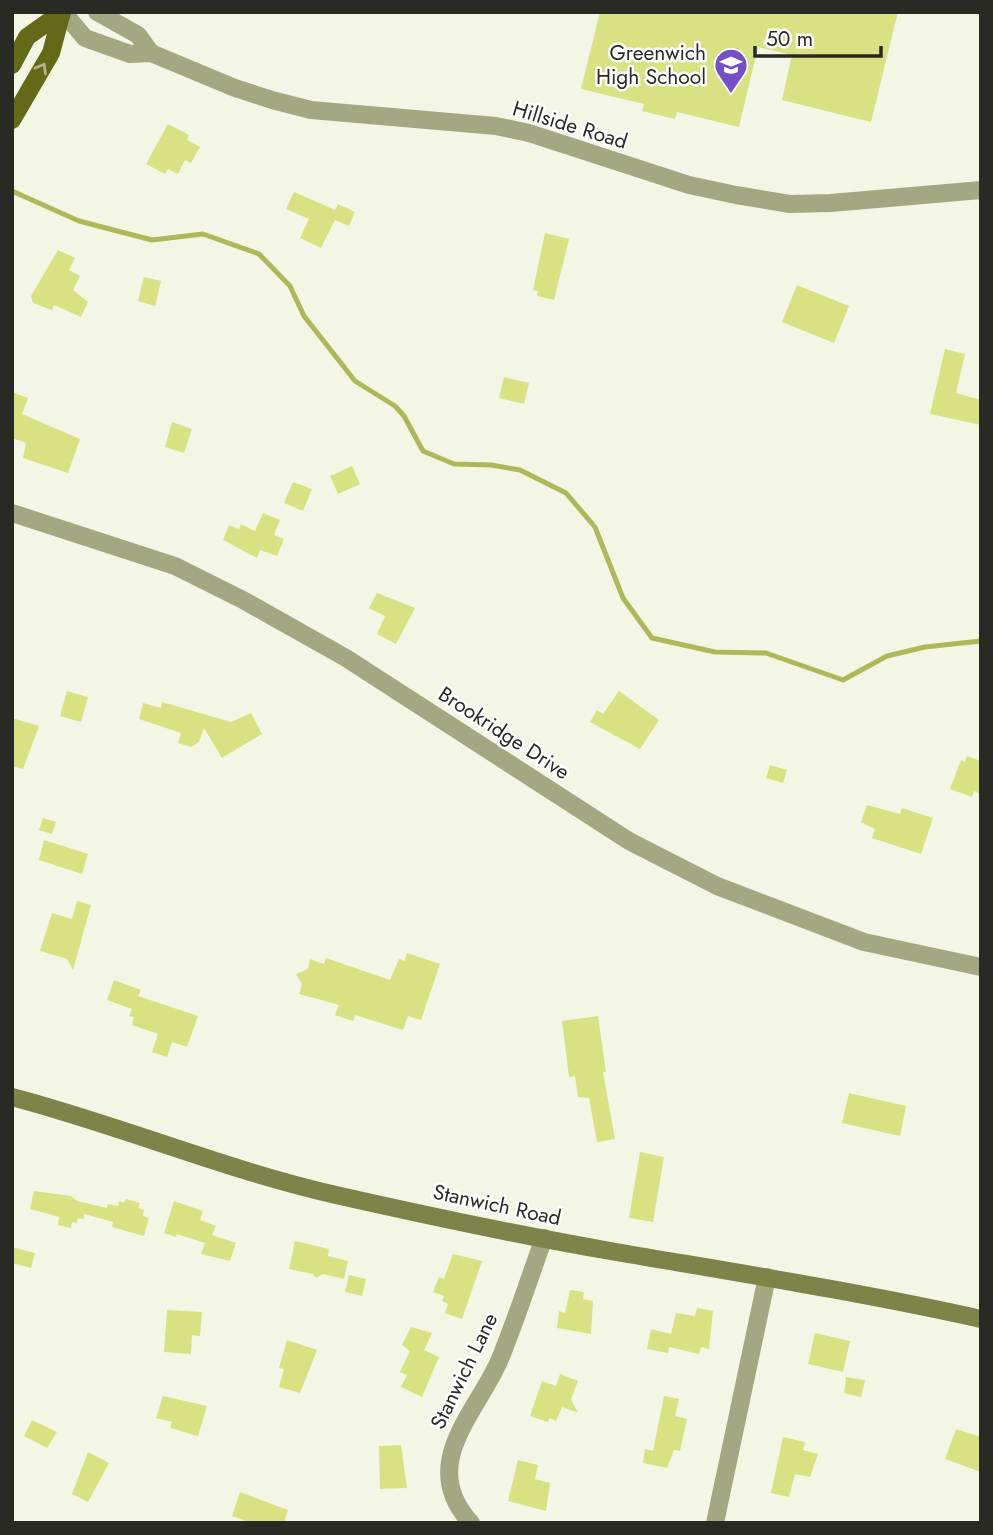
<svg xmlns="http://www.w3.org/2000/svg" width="993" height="1535" viewBox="0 0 993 1535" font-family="Jost,sans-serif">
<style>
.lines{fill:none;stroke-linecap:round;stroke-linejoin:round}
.stream{stroke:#afb859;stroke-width:5}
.building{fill:#d8e283}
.street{stroke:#a3a882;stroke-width:18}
.secondary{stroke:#7d8349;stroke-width:18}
.primary{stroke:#636917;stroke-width:18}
.oneway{stroke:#b1b48b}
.labels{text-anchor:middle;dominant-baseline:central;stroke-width:5;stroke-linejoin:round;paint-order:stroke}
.poi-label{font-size:21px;fill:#292a24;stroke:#fff;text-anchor:end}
.street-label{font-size:21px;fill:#292a24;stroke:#fff}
</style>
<rect width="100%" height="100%" fill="#f3f6e4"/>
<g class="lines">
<path class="stream" d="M12 191 79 221 152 240 203 234 259 254 290 286 304 316 355 381 395 406 404 416 423 451 454 464 491 465 520 470 566 493 595 527 623 598 652 638 715 652 766 653 843 680 887 656 925 647 981 641"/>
</g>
<g class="building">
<path d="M600 12H898L871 122 782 100 792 55 758 47 739 127 677 112 675 119 642 111 644 104 581 89Z"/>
<path d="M168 124 189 135 187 140 200 147 191 163 185 160 178 174 168 169 165 174 146 164Z"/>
<path d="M294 192 335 210 338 204 355 212 349 226 335 220 321 248 300 238 309 219 286 209Z"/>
<path d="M545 233 569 239 554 300 537 296 538 291 533 290Z"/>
<path d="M58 250 75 258 69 270 80 276 73 290 88 302 81 317 54 305 52 310 33 303 31 296Z"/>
<path d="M144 277 161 281 155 306 138 301Z"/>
<path d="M797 285 849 306 834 343 782 322Z"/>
<path d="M945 349 965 354 956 393 981 400V425L930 414Z"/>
<path d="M504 377 529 383 524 404 499 398Z"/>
<path d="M12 392 28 398 22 414 80 439 68 473 23 458 26 443 12 438Z"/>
<path d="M172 422 192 429 184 453 165 447Z"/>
<path d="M352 466 360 484 338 494 330 476Z"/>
<path d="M293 482 312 489 303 511 284 503Z"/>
<path d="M263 513 280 520 274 535 284 539 277 556 260 550 257 558 223 540 229 525 239 529 241 524 255 531Z"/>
<path d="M377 593 415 608 396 644 377 634 385 616 369 608Z"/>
<path d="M67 691 88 697 81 722 60 716Z"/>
<path d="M619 691 659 720 640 749 590 722 597 710 603 714Z"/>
<path d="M162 702 231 722 251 713 262 734 222 758 204 728 199 742 191 747 178 743 181 733 139 719 143 703 161 708Z"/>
<path d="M12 718 39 726 23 769 12 766Z"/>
<path d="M967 756 981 761V794L974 791 972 797 950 789 961 760 965 762Z"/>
<path d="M770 765 787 770 783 783 766 778Z"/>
<path d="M867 805 900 814 902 808 933 818 921 854 872 838 875 829 861 822Z"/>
<path d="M43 818 56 822 52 834 39 830Z"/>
<path d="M44 840 88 854 82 874 39 860Z"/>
<path d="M77 901 91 905 73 970 67 959 40 951 52 913 72 919Z"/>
<path d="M407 953 440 964 421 1020 408 1016 403 1030 355 1015 353 1021 335 1015 339 1005 299 994 302 984 296 974 308 969 310 959 324 964 326 958 390 980 399 959 405 961Z"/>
<path d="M114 980 141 990 138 996 198 1016 187 1047 172 1042 167 1057 152 1052 158 1034 132 1025 134 1017 129 1016 132 1009 107 1000Z"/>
<path d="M598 1016 606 1072H603L615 1139 597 1142 589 1098 578 1097 575 1076 569 1077 562 1021Z"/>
<path d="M849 1093 906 1106 900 1136 842 1123Z"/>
<path d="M640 1152 664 1157 653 1222 629 1218Z"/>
<path d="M34 1191 71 1196 77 1201 107 1208 108 1204 118 1206 119 1201 124 1203 126 1199 140 1203 138 1208 144 1210 143 1216 149 1218 144 1236 112 1227 113 1222 84 1214V1219L78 1218 77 1223 72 1222 71 1228 58 1225 59 1217 30 1209Z"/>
<path d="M174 1201 203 1211 200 1220 216 1226 212 1235 236 1243 230 1261 201 1254 205 1243 177 1234 176 1237 164 1233Z"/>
<path d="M295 1241 329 1249 328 1256 348 1261 344 1279 323 1274 316 1278 313 1274 289 1269Z"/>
<path d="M12 1247 35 1253 31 1268 12 1263Z"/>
<path d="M453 1254 482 1261 462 1319 445 1313 448 1304 442 1301 444 1296 433 1292 439 1277 444 1279Z"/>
<path d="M349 1275 366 1279 362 1296 345 1292Z"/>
<path d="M570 1290 584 1292 583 1299 593 1301 591 1334 557 1328 559 1311 565 1313Z"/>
<path d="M697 1308 713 1311 709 1349 701 1347 699 1354 669 1347 668 1353 647 1349 651 1329 671 1334 676 1313 695 1316Z"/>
<path d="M167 1310 202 1312 200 1336 192 1335 191 1354 164 1352Z"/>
<path d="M411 1327 432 1333 424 1350 439 1357 422 1397 401 1387 407 1375 400 1372 410 1351 402 1345Z"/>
<path d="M815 1333 850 1341 843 1372 808 1364Z"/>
<path d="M287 1340 317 1350 300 1393 279 1387 284 1369 279 1368Z"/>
<path d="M560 1374 578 1381 571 1399 578 1413 562 1407 556 1421 550 1418 548 1422 530 1416 542 1381 556 1386Z"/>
<path d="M846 1377 865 1380 861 1397 844 1393Z"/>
<path d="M163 1396 207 1406 198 1436 170 1428 172 1422 156 1418Z"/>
<path d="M664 1396 679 1399 675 1416 687 1419 680 1451 674 1450 667 1468 643 1463 645 1449 653 1451Z"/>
<path d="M32 1420 57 1432 47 1448 24 1436Z"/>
<path d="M956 1429 981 1437V1472L945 1459Z"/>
<path d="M783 1437 805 1442 803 1450 818 1454 810 1477 795 1474 789 1497 771 1493Z"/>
<path d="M401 1445 407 1488 380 1489 379 1446Z"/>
<path d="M88 1452 109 1463 88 1502 72 1494Z"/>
<path d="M518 1460 538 1465 535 1479 550 1483 546 1511 508 1501Z"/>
<path d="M240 1492 288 1510 284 1523H251L232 1516Z"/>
</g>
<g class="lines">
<g class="street">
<path d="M63 12 85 38 130 54 151 53 235 88 272 100 311 110 496 126 529 133 689 185 736 195 790 204 831 203 981 190"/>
<path d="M97 12 138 35 151 53"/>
<path d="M12 513 175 566 243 600 346 658 629 841 717 886 864 942 981 967"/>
<path d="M471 1523C417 1464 477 1413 500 1359 516 1320 529 1279 544 1238"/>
<path d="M715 1523 767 1277"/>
</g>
<path class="secondary" d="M12 1097C122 1126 226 1170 336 1195 429 1216 523 1236 616 1252 738 1273 860 1292 981 1319"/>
<g class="primary">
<path d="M12 65 27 37 62 12"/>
<path d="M12 120 51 53 62 12"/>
</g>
</g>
<defs><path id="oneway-chevron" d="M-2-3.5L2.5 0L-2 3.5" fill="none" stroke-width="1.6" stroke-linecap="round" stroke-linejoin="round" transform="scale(1.75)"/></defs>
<use class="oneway" href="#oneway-chevron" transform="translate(42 68) rotate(-60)"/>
<defs>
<symbol id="school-pin" viewBox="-11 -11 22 30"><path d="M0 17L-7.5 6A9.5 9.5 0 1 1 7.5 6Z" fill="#754fc8" stroke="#fff"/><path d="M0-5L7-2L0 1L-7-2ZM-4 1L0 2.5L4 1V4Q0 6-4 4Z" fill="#fff"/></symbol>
</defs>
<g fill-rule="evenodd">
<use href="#school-pin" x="712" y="46" width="38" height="52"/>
</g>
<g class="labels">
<g class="poi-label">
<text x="706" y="53">Greenwich<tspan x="706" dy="24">High School</tspan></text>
</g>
<g class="street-label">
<text transform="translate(570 125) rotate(17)">Hillside Road</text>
<text transform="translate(504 733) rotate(33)">Brookridge Drive</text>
<text transform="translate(497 1205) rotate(12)">Stanwich Road</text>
<text transform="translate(464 1371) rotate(-64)">Stanwich Lane</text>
</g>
</g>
<rect width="993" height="1535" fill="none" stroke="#292a24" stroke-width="28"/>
<path d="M755 46v10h126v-10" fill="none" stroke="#292a24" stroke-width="3.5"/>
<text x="766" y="46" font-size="21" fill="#292a24" stroke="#ffffff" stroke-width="5" paint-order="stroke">50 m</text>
</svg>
